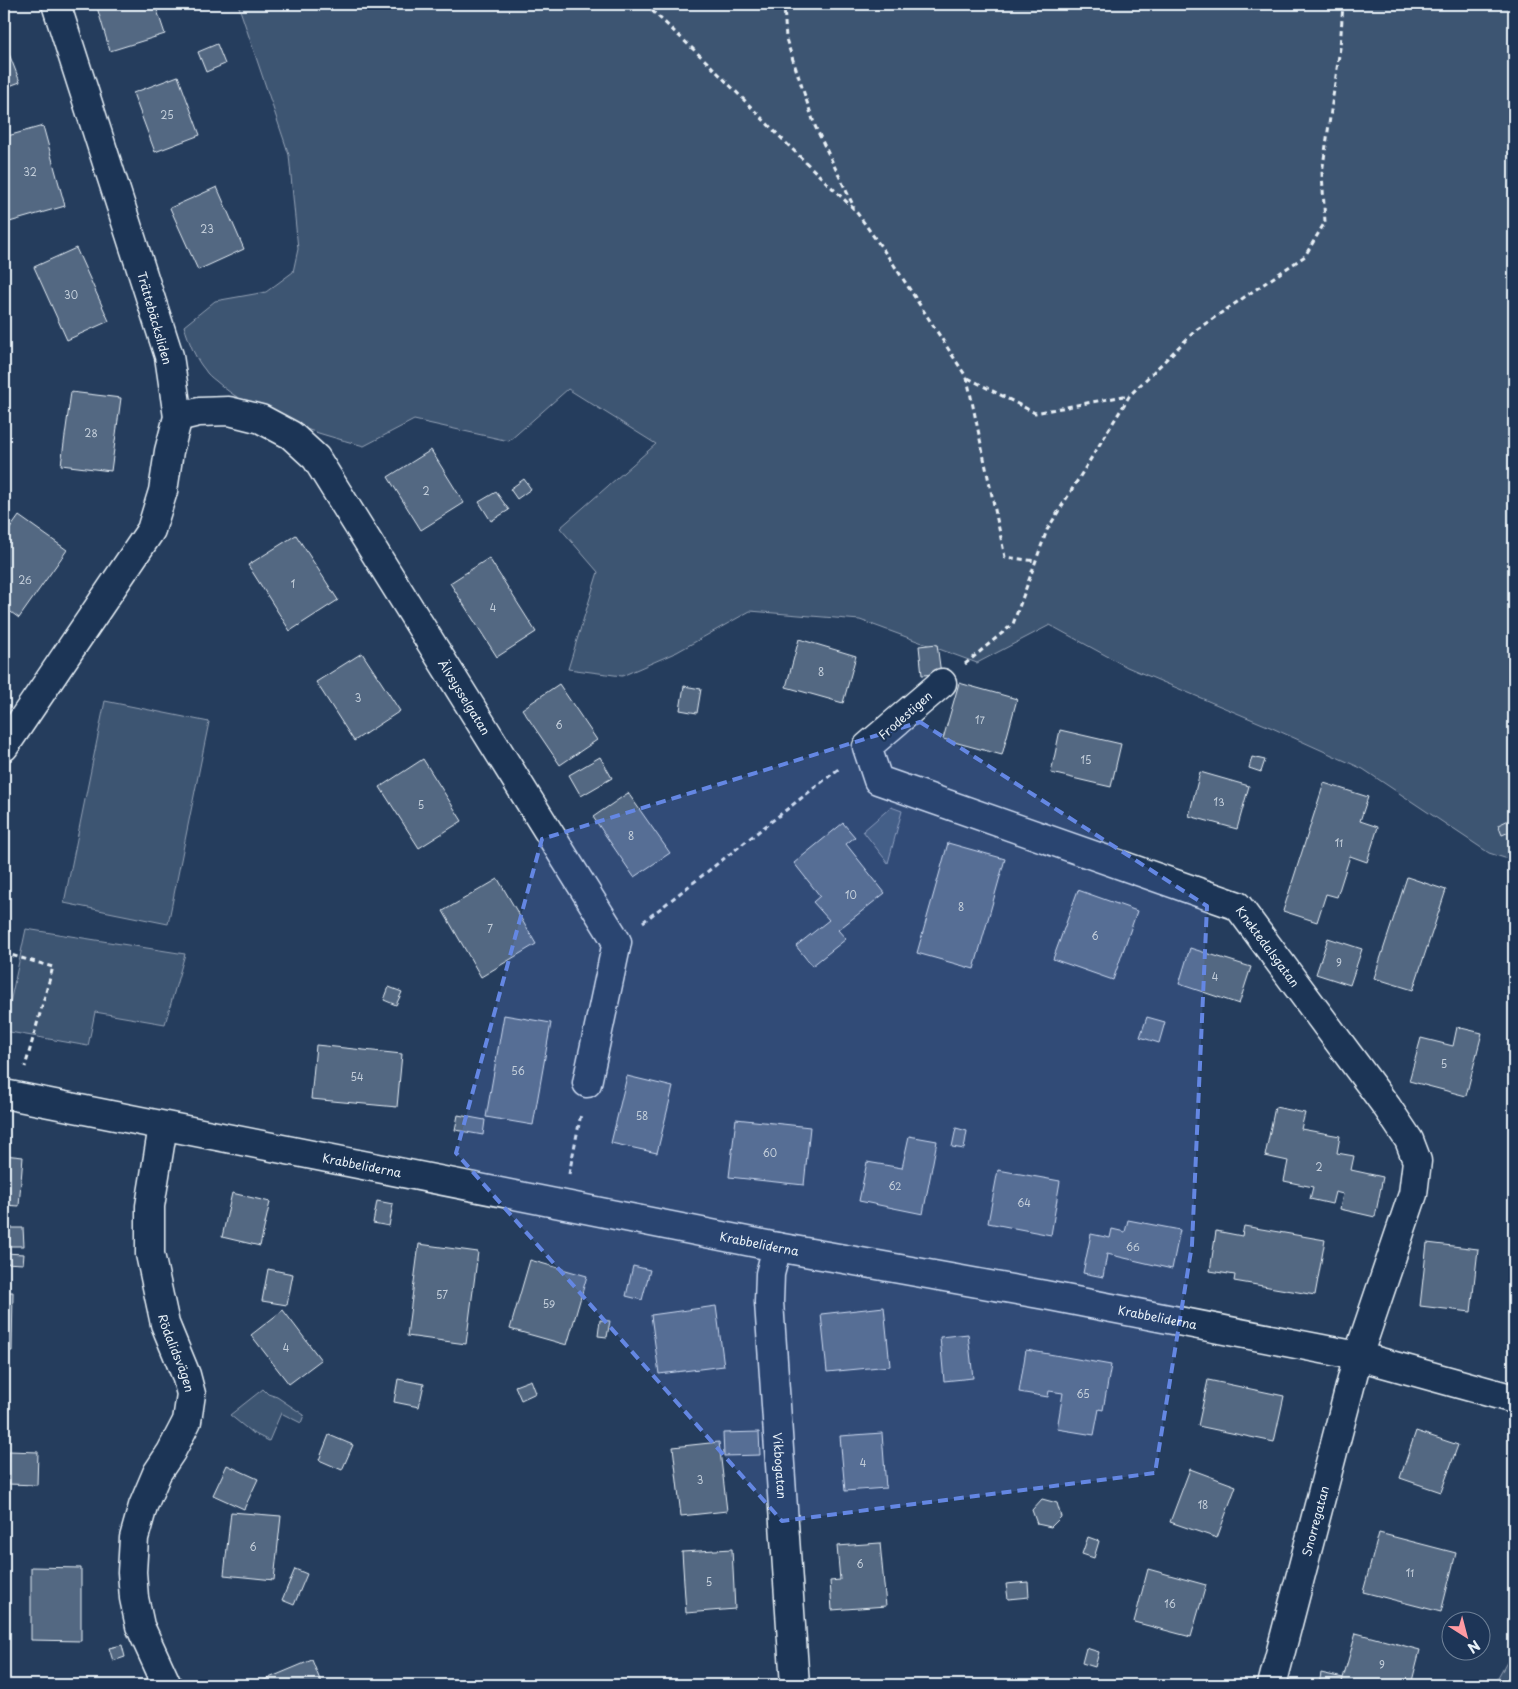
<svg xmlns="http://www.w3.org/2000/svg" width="1518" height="1689" viewBox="0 0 1518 1689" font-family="'Playpen Sans',sans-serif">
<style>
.green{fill:#3e5472;stroke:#93a2b5}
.building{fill:#536782;stroke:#e8f1f8}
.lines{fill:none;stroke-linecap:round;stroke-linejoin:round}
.minor-casing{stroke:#e8f1f8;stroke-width:31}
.path{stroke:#e8f1f8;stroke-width:3;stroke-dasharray:5 4;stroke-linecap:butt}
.minor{stroke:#1d3557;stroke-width:28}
.marked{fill:#6487e3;fill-opacity:0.2;stroke:#6487e3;stroke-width:4;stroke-dasharray:10 6;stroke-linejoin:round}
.labels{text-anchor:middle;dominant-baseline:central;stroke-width:4.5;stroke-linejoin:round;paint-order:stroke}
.number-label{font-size:10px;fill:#c3ceda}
.street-label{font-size:12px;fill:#e8f1f8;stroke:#1d3557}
</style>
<rect width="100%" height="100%" fill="#253d5d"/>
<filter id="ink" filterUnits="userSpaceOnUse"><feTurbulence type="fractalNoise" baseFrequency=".02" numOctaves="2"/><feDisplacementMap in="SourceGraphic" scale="10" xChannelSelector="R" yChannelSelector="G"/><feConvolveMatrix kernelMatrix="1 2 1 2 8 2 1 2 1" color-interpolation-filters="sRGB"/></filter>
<g filter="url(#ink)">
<g class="green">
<path d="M238 4H1514V861L1489 853 1363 769 1270 727 1127 667 1050 625 977 663 860 620 750 611 677 652 622 676 568 669 598 572 560 528 656 444 568 389 509 441 414 420 364 446C313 432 256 417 216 381 212 378 207 374 205 370 194 357 189 341 184 326L215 301 266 292 293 272 298 249 289 155Z"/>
<path d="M105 701 209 722 168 924 64 903Z"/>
<path d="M891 807 902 811 888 863 863 831Z"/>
<path d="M26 929 185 954 165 1024 95 1012 88 1046 4 1031Z"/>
<path d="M263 1389 268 1394 277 1397 304 1415 301 1423 281 1413 269 1441 251 1432 230 1415Z"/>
<path d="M1514 1646V1685H1494L1510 1657Z"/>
</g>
<g class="building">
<path d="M96 4H155L165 34 110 51Z"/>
<path d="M4 41 20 82 4 88Z"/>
<path d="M217 44 225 64 206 72 198 52Z"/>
<path d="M178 76 200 135 155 152 133 93Z"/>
<path d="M43 126 65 206 6 223 4 216V137Z"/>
<path d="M217 187 244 249 198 270 170 208Z"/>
<path d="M76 248 109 321 67 340 34 267Z"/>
<path d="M71 392 121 398 111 471 61 465Z"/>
<path d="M431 450 464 503 421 530 388 477Z"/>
<path d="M524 479 531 489 517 499 510 489Z"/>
<path d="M496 492 509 510 491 521 479 502Z"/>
<path d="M19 516 67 550 19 618 4 607V537Z"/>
<path d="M296 535 338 600 290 631 248 565Z"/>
<path d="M489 558 536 632 497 657 450 583Z"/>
<path d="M799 639 856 656 843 703 786 687Z"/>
<path d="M937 644 941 674 922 675 919 646Z"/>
<path d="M362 653 400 711 354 741 316 682Z"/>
<path d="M959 683 1017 699 1002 755 943 739Z"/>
<path d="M559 684 597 740 560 765 522 709Z"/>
<path d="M684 686 701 689 697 713 680 710Z"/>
<path d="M1060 730 1121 744 1111 787 1051 773Z"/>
<path d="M600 757 612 778 581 796 569 775Z"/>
<path d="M1252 757 1265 760 1261 772 1249 768Z"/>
<path d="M423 759 462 821 419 848 380 787Z"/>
<path d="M1200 772 1249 786 1237 829 1189 816Z"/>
<path d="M1324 783 1368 797 1360 821 1378 827 1367 862 1350 856 1337 897 1326 894 1317 922 1283 911Z"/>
<path d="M628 793 670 853 634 877 593 817Z"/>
<path d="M1511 819 1514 830 1502 835 1498 825Z"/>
<path d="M843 823 855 837 846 844 885 893 838 930 846 939 812 966 796 946 829 920 813 902 820 896 794 863Z"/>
<path d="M948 843 1005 859 974 969 917 953Z"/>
<path d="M1407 877 1446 890 1413 990 1374 978Z"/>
<path d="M498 879 536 944 481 977 443 911Z"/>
<path d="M1078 890 1137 911 1113 980 1053 959Z"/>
<path d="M1328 938 1362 949 1350 985 1316 974Z"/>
<path d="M1190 948 1251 967 1239 1004 1179 984Z"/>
<path d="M389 987 402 992 396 1005 384 1000Z"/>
<path d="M504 1015 551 1023 533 1125 486 1117Z"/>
<path d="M1147 1017 1165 1022 1159 1043 1140 1037Z"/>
<path d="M1457 1027 1482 1033 1466 1096 1409 1081 1421 1038 1453 1046Z"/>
<path d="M316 1045 402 1054 397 1107 311 1099Z"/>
<path d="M627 1076 673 1087 657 1153 611 1143Z"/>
<path d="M1275 1107 1305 1113 1301 1129 1340 1136 1337 1153 1354 1156 1351 1170 1383 1177 1375 1217 1340 1209 1343 1194 1335 1192 1332 1204 1310 1199 1313 1187 1284 1181 1288 1161 1265 1156Z"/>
<path d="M458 1115 485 1120 483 1135 455 1130Z"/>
<path d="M736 1119 810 1127 804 1185 729 1177Z"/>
<path d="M956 1128 967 1131 964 1149 952 1147Z"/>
<path d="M909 1136 937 1141 923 1214 859 1201 867 1162 902 1168Z"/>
<path d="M4 1155 23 1157 19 1206 4 1205Z"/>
<path d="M998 1170 1060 1181 1051 1235 988 1223Z"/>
<path d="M232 1193 270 1202 260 1246 222 1237Z"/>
<path d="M377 1201 393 1204 389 1226 373 1223Z"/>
<path d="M1128 1220 1180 1230 1172 1269 1107 1254 1103 1277 1083 1273 1091 1234 1110 1238 1112 1229 1125 1232Z"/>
<path d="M1244 1226 1325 1240 1315 1295 1234 1281 1235 1275 1210 1271 1216 1231 1242 1236Z"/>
<path d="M4 1228H23L24 1246H4Z"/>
<path d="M1427 1243 1478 1249 1471 1312 1420 1306Z"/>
<path d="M419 1244 478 1252 466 1344 407 1336Z"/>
<path d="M4 1253 24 1254 23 1264 4 1263Z"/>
<path d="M530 1260 587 1276 567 1345 510 1329Z"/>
<path d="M633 1266 650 1270 642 1300 626 1296Z"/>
<path d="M268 1269 293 1274 287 1305 262 1301Z"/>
<path d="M4 1292H13L12 1351H4Z"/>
<path d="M716 1306 724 1366 659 1374 651 1315Z"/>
<path d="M884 1307 890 1366 827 1372 821 1314Z"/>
<path d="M283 1310 321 1360 289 1384 251 1335Z"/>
<path d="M600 1320 610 1321 607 1337 598 1336Z"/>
<path d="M968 1334 973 1378 944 1381 940 1337Z"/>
<path d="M1026 1350 1111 1365 1103 1410 1099 1409 1094 1435 1057 1429 1063 1393 1049 1391 1048 1397 1019 1392Z"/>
<path d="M398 1379 424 1384 419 1407 394 1402Z"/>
<path d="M531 1380 536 1393 521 1400 515 1386Z"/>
<path d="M1208 1380 1284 1396 1274 1442 1198 1426Z"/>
<path d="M1416 1431 1458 1445 1441 1492 1400 1478Z"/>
<path d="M759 1432 760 1455 724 1456 723 1433Z"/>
<path d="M882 1433 886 1488 845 1491 840 1436Z"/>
<path d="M329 1435 353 1445 342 1470 319 1460Z"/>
<path d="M719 1442 727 1511 681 1516 673 1447Z"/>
<path d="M9 1451 38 1452 37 1485 8 1484Z"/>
<path d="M227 1465 258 1479 244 1509 213 1495Z"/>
<path d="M1190 1469 1236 1486 1217 1538 1170 1522Z"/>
<path d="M1042 1499 1057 1503 1061 1517 1051 1527 1037 1524 1032 1510Z"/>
<path d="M231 1512 281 1516 274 1580 224 1575Z"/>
<path d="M1379 1533 1456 1553 1441 1612 1363 1592Z"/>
<path d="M1088 1537 1099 1541 1094 1558 1082 1554Z"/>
<path d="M880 1543 886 1606 832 1610 830 1581 840 1580 837 1546Z"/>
<path d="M732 1549 735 1609 686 1613 682 1552Z"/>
<path d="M31 1567 81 1568V1641L31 1640Z"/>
<path d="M295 1569 307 1574 294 1605 282 1600Z"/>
<path d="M1148 1569 1206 1585 1191 1637 1134 1622Z"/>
<path d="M1028 1582 1029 1597 1008 1599 1006 1584Z"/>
<path d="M1356 1633 1420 1650 1411 1685H1341Z"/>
<path d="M122 1645 125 1657 113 1661 109 1648Z"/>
<path d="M1086 1648 1099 1652 1095 1667 1082 1663Z"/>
<path d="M312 1660 322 1685H258L257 1683Z"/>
<path d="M1321 1673 1343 1678 1341 1685H1319Z"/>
</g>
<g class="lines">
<defs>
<g id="minor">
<path id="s1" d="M178 417 199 412 229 411 261 419 291 435 316 458 617 942 587 1083"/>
<path id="s2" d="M942 683 867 747 878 780 1238 906 1387 1107 1409 1140 1417 1161 1413 1194 1358 1356 1272 1685"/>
<path d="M4 747 151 530 163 491 169 451 178 417 169 356 56 4"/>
<path id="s3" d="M4 1094 777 1247 1045 1295 1358 1356 1514 1399"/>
<path id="s4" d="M163 1126 150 1206V1254L165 1324 186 1375 191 1394 187 1421 171 1452 157 1473 143 1506 134 1538 132 1572 134 1598 140 1626 167 1685"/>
<path id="s5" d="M777 1247 770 1274 769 1302 795 1685"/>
</g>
</defs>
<use href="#minor" class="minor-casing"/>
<g class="path">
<path d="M645 4 709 64 789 146 855 210 894 265 967 378 1005 557 1036 561"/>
<path d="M784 4 786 39 815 126 854 207"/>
<path d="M968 378 1035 413 1129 395"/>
<path d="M965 664 1013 624 1047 530 1130 395 1196 330 1305 256 1325 222 1322 173 1340 48 1343 4"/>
<path d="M643 922 841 767"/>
<path d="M4 953 53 967 25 1067"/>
<path d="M569 1174 581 1114"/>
</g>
<use href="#minor" class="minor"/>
</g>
</g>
<path class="marked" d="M920 722 1207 906 1192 1245 1155 1473 782 1521 456 1153 542 839Z"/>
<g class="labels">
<g class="number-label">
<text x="167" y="114">25</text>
<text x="30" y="171">32</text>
<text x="207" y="228">23</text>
<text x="71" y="294">30</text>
<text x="91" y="432">28</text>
<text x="426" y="490">2</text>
<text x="25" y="579">26</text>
<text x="293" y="583">1</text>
<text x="493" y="607">4</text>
<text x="821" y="671">8</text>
<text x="358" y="697">3</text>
<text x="980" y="719">17</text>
<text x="559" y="724">6</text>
<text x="1086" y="759">15</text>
<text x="1219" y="801">13</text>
<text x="421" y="804">5</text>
<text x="631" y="835">8</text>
<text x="1339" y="842">11</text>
<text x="851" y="894">10</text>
<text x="961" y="906">8</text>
<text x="490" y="928">7</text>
<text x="1095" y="935">6</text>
<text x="1339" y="962">9</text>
<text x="1215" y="976">4</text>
<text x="1444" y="1063">5</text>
<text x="518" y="1070">56</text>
<text x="357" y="1076">54</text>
<text x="642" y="1115">58</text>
<text x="770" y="1152">60</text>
<text x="1319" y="1166">2</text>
<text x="895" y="1185">62</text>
<text x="1024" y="1202">64</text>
<text x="1133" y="1246">66</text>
<text x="442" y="1294">57</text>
<text x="549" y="1303">59</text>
<text x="286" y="1347">4</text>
<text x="1083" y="1393">65</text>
<text x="863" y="1462">4</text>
<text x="700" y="1479">3</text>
<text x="1203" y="1504">18</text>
<text x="253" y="1546">6</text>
<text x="860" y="1563">6</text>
<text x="1410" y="1572">11</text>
<text x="709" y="1581">5</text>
<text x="1170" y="1603">16</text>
<text x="1382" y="1664">9</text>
</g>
<g class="street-label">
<text transform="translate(155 318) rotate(74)">Trättebäcksliden</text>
<text stroke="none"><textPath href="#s1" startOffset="434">Älvsysselgatan</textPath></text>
<text transform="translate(905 715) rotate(-41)">Frodestigen</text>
<text stroke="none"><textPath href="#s2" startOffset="565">Knektedalsgatan</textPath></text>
<text stroke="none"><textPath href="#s3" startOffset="365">Krabbeliderna</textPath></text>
<text stroke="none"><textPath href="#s3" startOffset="770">Krabbeliderna</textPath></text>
<text stroke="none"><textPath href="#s3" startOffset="1175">Krabbeliderna</textPath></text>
<text stroke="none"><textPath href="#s4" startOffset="232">Rödalidsvägen</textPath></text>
<text stroke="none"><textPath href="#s5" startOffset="220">Vikbogatan</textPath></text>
<text transform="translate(1315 1521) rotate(-75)">Snorregatan</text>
</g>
</g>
<rect width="1518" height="1689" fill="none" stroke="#1d3557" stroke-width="20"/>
<rect x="10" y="10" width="1498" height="1669" fill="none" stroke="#e8f1f8" stroke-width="2" filter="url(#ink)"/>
<g transform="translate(1466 1636) rotate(144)"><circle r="24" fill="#1d3557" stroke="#6e8097"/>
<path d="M0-4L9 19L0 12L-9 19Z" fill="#ff9aa2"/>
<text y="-8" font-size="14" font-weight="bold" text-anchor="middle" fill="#e8f1f8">N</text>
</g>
</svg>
